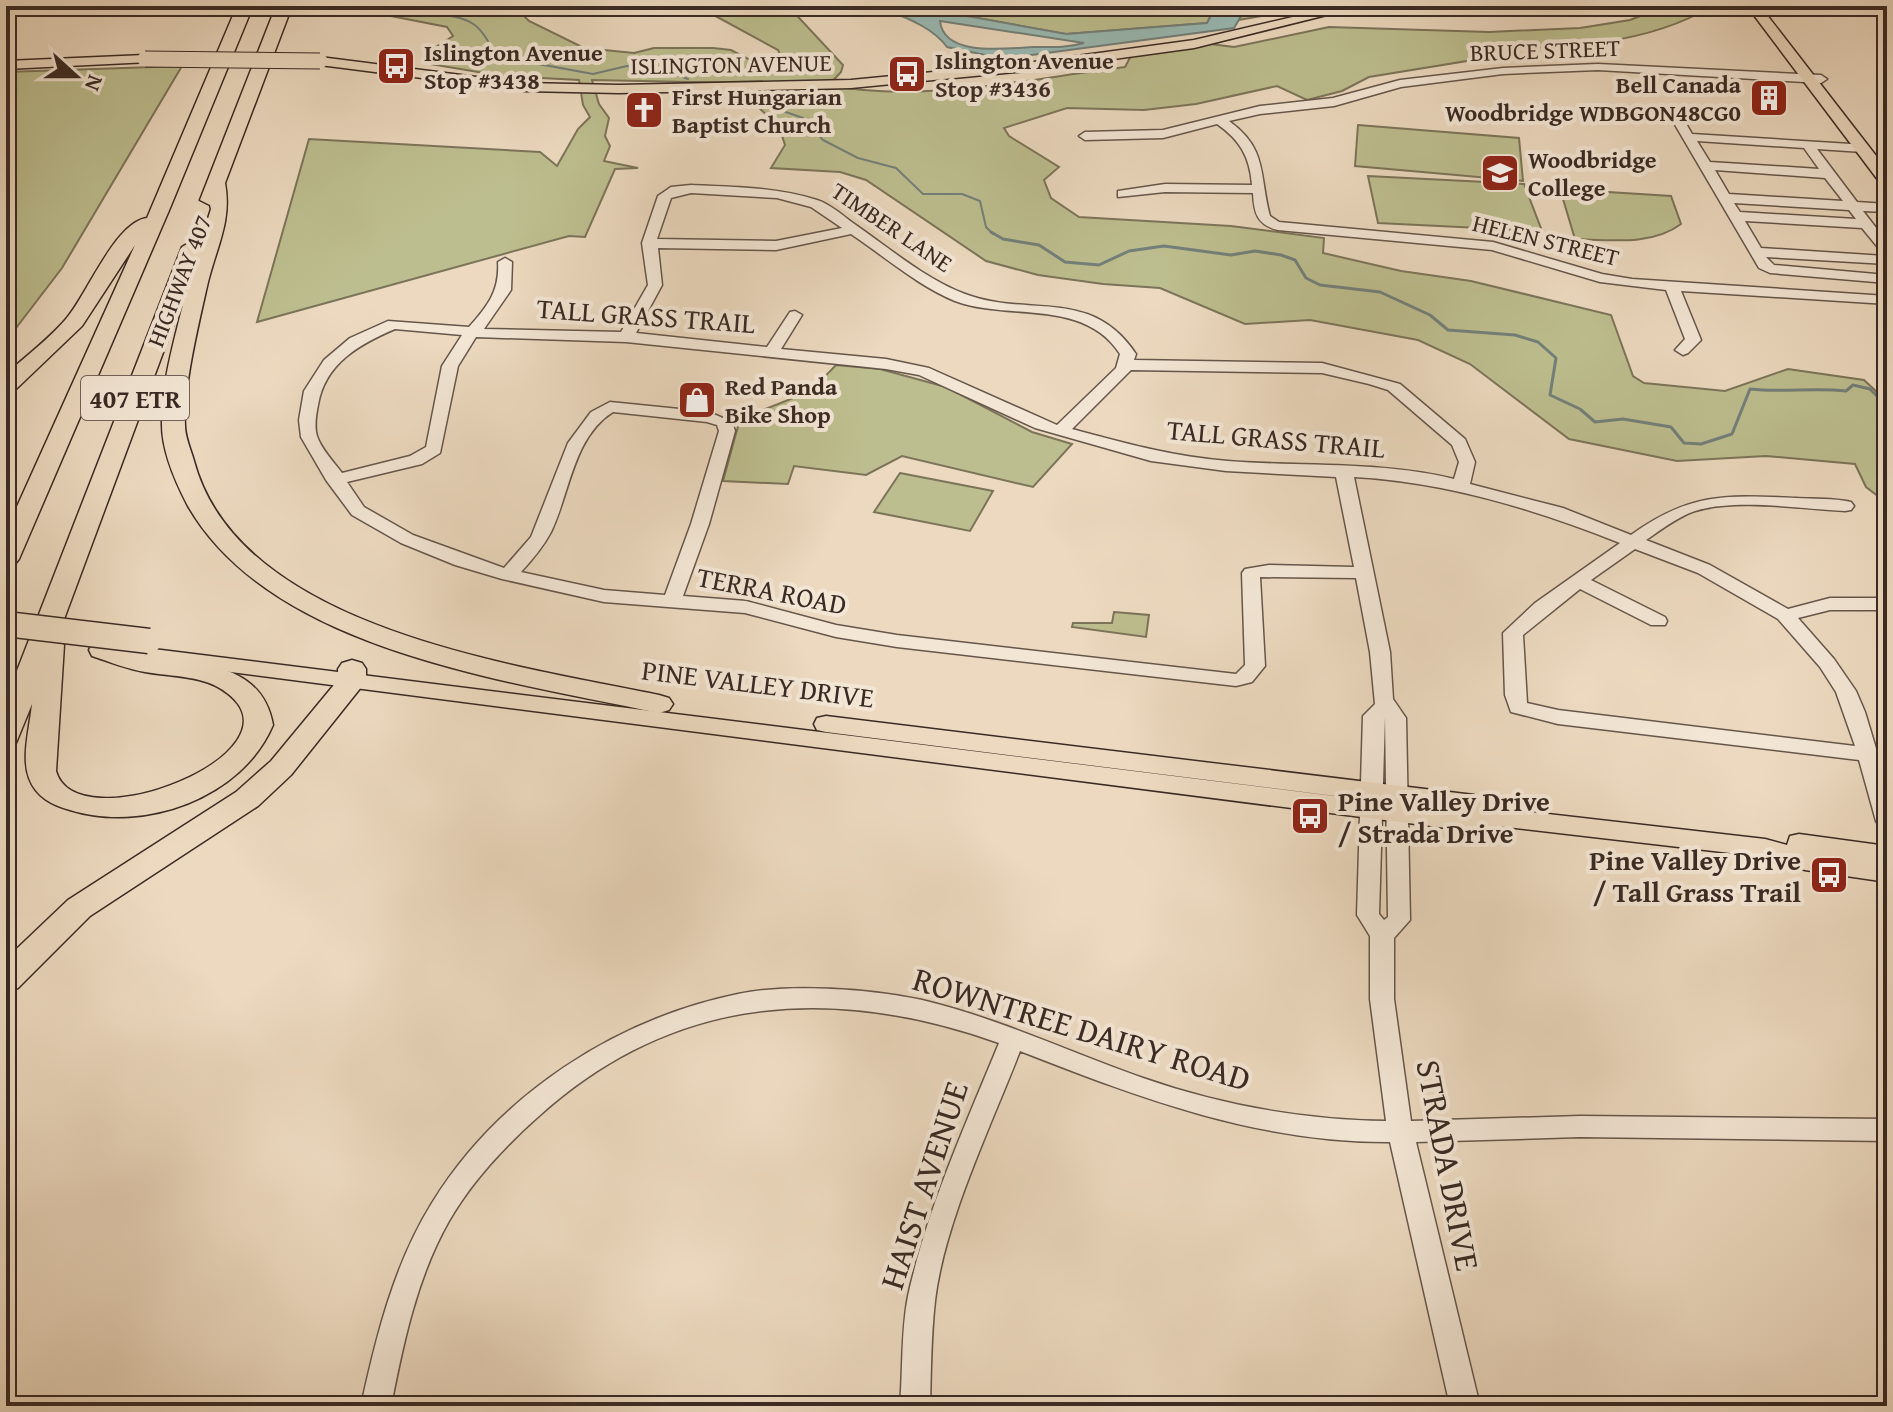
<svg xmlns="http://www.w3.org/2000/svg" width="1893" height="1412" viewBox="0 0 1893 1412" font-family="'Gentium Book Plus',serif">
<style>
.green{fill:#bdbe8f;stroke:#7c745a;stroke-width:2}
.water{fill:#99bab4;stroke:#73807a;stroke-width:2;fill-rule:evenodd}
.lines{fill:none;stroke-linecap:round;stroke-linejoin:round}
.stream-far1{stroke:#73807a;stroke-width:2}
.stream{stroke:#73807a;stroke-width:3}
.minor-casing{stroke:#66564b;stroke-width:3}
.major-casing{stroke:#3a2a24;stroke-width:3}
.highway-casing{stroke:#3a2a24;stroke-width:3}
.minor{fill:#f3e6d5;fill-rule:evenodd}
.major{fill:#ecd9bf;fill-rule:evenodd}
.highway{fill:#ecd9bf;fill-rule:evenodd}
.rail{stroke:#3a2a24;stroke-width:2;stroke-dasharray:8 8;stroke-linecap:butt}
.major-bridge-far1-casing{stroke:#3a2a24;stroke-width:17;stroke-linecap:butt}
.major-bridge-casing{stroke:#3a2a24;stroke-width:27;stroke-linecap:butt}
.major-bridge-far1{stroke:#ecd9bf;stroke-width:15}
.major-bridge{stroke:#ecd9bf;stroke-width:24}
.labels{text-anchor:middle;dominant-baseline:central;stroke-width:8;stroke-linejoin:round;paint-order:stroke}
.far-street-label{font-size:24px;fill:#3a2a24;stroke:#f3e6d5}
.far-poi-label{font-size:24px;font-weight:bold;fill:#3a2a24;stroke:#f3e6d5;text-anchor:start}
.shield{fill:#f3e6d5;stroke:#726259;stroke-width:2}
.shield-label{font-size:26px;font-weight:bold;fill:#3a2a24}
.street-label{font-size:28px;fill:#3a2a24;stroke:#f3e6d5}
.poi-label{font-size:28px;font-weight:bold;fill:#3a2a24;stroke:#f3e6d5;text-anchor:start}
.near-street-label{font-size:34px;fill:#3a2a24;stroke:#f3e6d5}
</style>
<rect width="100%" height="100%" fill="#ecd9bf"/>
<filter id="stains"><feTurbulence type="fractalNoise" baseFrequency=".0025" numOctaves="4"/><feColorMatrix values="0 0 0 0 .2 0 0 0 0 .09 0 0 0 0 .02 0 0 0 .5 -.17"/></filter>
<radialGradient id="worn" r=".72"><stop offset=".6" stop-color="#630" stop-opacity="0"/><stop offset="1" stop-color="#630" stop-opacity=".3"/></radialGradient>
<g class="green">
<path d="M366 6H514L529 21 584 48 634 53 654 48H713L731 50 752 61 776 65 782 60 778 50 697 6H788L843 65 841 72 829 85C921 104 1033 78 1125 67L1132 54 1195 42 1234 47 1329 27 1489 32 1580 28 1630 20 1666 6H1712C1646 46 1561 48 1487 49L1485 58 1369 77 1342 91 1307 100 1277 86 1196 104 1144 110 1067 108 1004 128 1009 136 1059 167 1044 180 1051 198 1079 217 1231 226 1324 238 1323 253 1401 271 1471 281 1611 315 1633 376 1644 383 1725 391 1788 369 1864 380 1878 393 1887 395V503L1866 487 1855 464 1766 456 1677 461 1569 439 1470 364 1418 340 1310 320 1245 324 1160 288 1103 284 1038 275 986 261 866 180 840 172 771 168 785 145 779 127 755 104 763 93 755 86 740 83 592 80 599 104 609 118 605 136 610 146 604 161 638 168 615 169 585 237 569 236 257 322 309 139 540 152 557 166 578 129 590 117 583 105 579 80 502 76 424 63 427 53 453 36 447 27 391 16 378 7Z"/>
<path d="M911 6H1216L1207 23 1066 34Z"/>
<path d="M1247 6H1319L1239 20Z"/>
<path d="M182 66 62 268 6 341V72Z"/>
<path d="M1358 125 1519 138 1523 181 1355 166Z"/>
<path d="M1368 176 1524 184 1542 231 1378 223Z"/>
<path d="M1560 189 1671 196 1681 224C1652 246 1610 240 1575 239Z"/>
<path d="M836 365 880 369 946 387 1032 432 1072 444 1033 487 902 456 866 475 794 466 788 484 723 481 740 419 811 391Z"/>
<path d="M900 473 993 491 970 531 874 512Z"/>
<path d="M1114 612 1149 615 1146 637 1072 627 1073 623H1112Z"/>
</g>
<path class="water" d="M878 6H911L1066 34 1207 23 1216 6H1247L1234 28 1024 56H990L947 47C932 26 901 16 878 6ZM940 21 1084 43C1067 48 1051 47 1034 47 1008 48 944 58 940 21Z"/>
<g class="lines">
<g class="stream-far1">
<path d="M412 6C455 23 475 6 495 56L593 74 627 66 663 70 688 79"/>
<path d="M737 95 803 118 823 140 858 158 896 168 923 194H962L980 201 986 227 993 234"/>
</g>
<path class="stream" d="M991 232 1003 239 1039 245 1065 262 1099 265 1129 251 1164 246 1231 255 1255 251 1281 255 1295 260 1306 278 1320 285 1380 292 1430 315 1448 330 1515 335 1538 342 1556 358 1550 395 1580 409 1595 422 1623 419 1671 427 1684 443 1701 444 1732 434 1750 389C1783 393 1813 387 1846 391L1853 385 1870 389 1887 406"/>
<defs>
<g id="minor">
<path d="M1423 6H1589L1537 14 1428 9Z"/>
<path d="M1598 64 1821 75 1827 79 1821 83 1598 70 1503 74 1401 87 1334 106 1260 114 1229 121C1268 149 1259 175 1270 216L1279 222 1493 242 1602 274 1632 279 1887 296V304L1681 291 1701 340 1688 353 1683 355 1675 350 1685 339 1666 290 1600 282 1492 250 1278 230C1257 225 1254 213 1253 193L1165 192 1118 197V191L1165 184 1252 185C1250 157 1240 140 1217 124L1163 138 1085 140 1079 136 1085 132 1163 130 1260 106 1333 98 1400 80 1503 68Z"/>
<path d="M1676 120H1684L1692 134 1867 145 1869 148 1863 152 1817 149 1857 202 1887 204V212L1863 211 1887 242V264L1766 257 1774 265 1887 275V283L1770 273 1759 268 1674 123ZM1697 141 1804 148 1819 169 1710 162ZM1715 170 1825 178 1843 201 1729 194ZM1734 203 1849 210 1856 219 1740 212ZM1745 221 1862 228 1885 256 1761 248Z"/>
<path d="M691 185C733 187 776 187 817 200 830 204 842 215 853 223 888 247 925 279 965 294 1028 318 1091 286 1136 354L1134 360 1322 363 1400 384 1465 439 1475 462 1470 484 1563 508 1631 535C1691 492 1725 495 1796 498 1814 499 1834 498 1851 502L1854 506 1851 510 1845 511C1801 509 1737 498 1695 511 1677 517 1661 530 1646 540L1710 565 1788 609 1830 598H1887V610H1830L1798 618 1834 659 1856 691 1865 712 1887 785V829L1879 826 1876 821 1859 760 1558 724 1511 712 1505 695 1503 633 1535 603 1620 543C1534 509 1446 482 1354 477L1390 652 1393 699 1406 718 1410 920 1394 938V999L1411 1121 1580 1116 1887 1119V1141L1580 1137 1416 1142 1480 1406H1450L1390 1142C1259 1143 1140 1098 1020 1051 991 1126 944 1223 935 1301 931 1336 931 1371 930 1406H900C903 1370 901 1331 908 1296 927 1209 965 1126 999 1043 833 984 674 994 539 1116 505 1146 472 1181 449 1221 417 1277 403 1344 391 1406H361C376 1337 394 1264 432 1203 498 1095 616 1019 738 994 788 983 872 989 922 1000 998 1018 1069 1052 1143 1078 1220 1105 1305 1120 1386 1121L1370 999V936L1357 915 1363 716 1375 704 1370 652 1356 578 1260 577 1265 666 1252 682 1236 686 897 647 836 637 745 613 604 602 502 579 455 565 401 543 352 515 326 480 301 437 299 420 304 391 324 360 350 338 388 321 469 327C487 307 500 291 498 262L505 258 512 262 511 290 484 329 621 332 648 285 642 243 658 196 671 187ZM691 193 777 198 811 207 842 228 776 241 657 239 671 198ZM851 234C884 256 918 286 955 301 1009 321 1084 298 1120 354L1116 368 1057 425 929 368 886 359 781 349 802 315 795 311 790 312 767 347 636 333 662 285 658 248 776 250ZM395 329 462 335 442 366 426 447 410 456 342 473C334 462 321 449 317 436 314 426 316 415 318 405 325 363 360 344 395 329ZM476 337 626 342 886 369 919 375 1035 428 1151 461 1226 471 1336 477 1354 567 1269 565 1245 569 1242 573 1245 665 1236 674 897 635 836 625 746 601 683 596 709 524 735 431 732 422 709 412 610 402 591 412 568 443 531 537 504 568 413 535 364 507 347 482 422 464 440 453 458 366ZM1131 370 1322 373 1369 384 1388 390 1452 445 1459 462 1454 479C1381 461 1302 467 1228 461 1174 457 1124 443 1072 429ZM613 412 707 422 717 425 719 431 691 524 665 595 604 590 521 572C532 560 543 547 551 532 570 493 573 437 613 412ZM1635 549 1698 573 1778 619 1820 667 1836 692 1855 746 1558 710 1527 703 1523 635 1580 589 1651 625H1665L1667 621 1665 617 1591 580ZM1385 717 1388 917 1384 920 1379 914Z"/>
</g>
<g id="major">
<path d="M1340 6H1363L1194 48 1026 71 851 88 619 93 524 91 320 65 313 61 320 57 524 83 619 85 851 80 1026 63 1194 40Z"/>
<path d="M1747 6H1760L1887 170V186L1881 184Z"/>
<path d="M145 55 152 59 150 62 6 69V61Z"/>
<path d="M113 644 1470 813 826 732 817 730 814 724 817 718 826 716 1474 795 1504 809 1765 839 1787 845 1790 836 1799 834 1887 846V882L1805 870 1765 857 1499 826 1470 831 105 656 101 651 105 646Z"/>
</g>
<g id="highway">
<path d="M237 6H253L170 208 19 559 15 564 6 567V531L135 245 82 326 14 391 6 393V374C26 356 49 339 66 319 87 295 115 222 147 218Z"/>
<path d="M276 6H292L225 183C232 220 217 246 208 282 199 322 183 387 185 426 185 437 191 450 194 461 239 629 515 665 659 695L669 698 673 704 669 710 659 713C510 681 271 651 188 506 176 483 162 452 162 425 161 380 177 332 187 288L57 638 64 645 56 771C76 844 307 753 227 693 205 675 172 677 145 672 127 669 110 662 92 656L89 650 92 644C110 640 124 650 141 654 192 666 261 658 273 725 242 798 144 833 70 810 52 805 36 797 29 778 21 757 30 726 32 704L16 743 6 746V699L182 247 192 241 200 244 211 209 210 205 200 200Z"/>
<path d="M352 660 362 663 366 669V681L291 775 258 806 90 916 18 988 6 992V959L68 900 236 792 271 761 338 680V669L342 663Z"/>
</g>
</defs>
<use href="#minor" class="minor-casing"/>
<use href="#major" class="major-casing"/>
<use href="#highway" class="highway-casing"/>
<use href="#minor" class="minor"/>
<use href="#major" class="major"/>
<use href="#highway" class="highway"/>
<path class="rail" d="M6 13 58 6"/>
<defs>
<path id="major-bridge-far1" d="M145 59 320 61"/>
<path id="major-bridge" d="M6 624 149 641"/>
</defs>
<use href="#major-bridge-far1" class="major-bridge-far1-casing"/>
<use href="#major-bridge" class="major-bridge-casing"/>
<use href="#major-bridge-far1" class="major-bridge-far1"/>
<use href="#major-bridge" class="major-bridge"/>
</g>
<defs>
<symbol id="bus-square" viewBox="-11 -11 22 22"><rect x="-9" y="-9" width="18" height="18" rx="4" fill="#8f2418" stroke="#f3e6d5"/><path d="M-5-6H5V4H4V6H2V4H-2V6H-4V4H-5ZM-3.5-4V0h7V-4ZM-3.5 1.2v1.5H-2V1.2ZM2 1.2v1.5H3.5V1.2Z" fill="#fff"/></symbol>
<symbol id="building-square" viewBox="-11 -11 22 22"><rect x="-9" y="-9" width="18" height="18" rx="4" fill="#8f2418" stroke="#f3e6d5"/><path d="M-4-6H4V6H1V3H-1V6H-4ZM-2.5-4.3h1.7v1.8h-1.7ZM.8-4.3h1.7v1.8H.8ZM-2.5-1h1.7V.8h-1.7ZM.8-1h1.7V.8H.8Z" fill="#fff"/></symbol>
<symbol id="church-square" viewBox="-11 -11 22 22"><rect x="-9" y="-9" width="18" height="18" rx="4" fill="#8f2418" stroke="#f3e6d5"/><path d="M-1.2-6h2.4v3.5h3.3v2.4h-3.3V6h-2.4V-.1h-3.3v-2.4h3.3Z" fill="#fff"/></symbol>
<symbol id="school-square" viewBox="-11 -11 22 22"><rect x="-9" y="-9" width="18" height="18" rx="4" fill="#8f2418" stroke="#f3e6d5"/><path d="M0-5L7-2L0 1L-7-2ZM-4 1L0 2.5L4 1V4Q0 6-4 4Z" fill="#fff"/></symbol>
<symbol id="shop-square" viewBox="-11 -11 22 22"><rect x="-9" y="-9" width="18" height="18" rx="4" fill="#8f2418" stroke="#f3e6d5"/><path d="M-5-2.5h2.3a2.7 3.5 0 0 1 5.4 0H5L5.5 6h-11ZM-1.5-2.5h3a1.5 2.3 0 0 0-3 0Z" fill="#fff"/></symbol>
</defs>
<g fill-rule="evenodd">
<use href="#bus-square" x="374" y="44" width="44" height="44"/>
<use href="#bus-square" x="885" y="52" width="44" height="44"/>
<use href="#building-square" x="1747" y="76" width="44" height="44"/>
<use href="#church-square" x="622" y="88" width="44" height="44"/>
<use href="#school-square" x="1478" y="151" width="44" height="44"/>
<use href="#shop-square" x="675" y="378" width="44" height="44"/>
<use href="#bus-square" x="1288" y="794" width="44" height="44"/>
<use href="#bus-square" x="1807" y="853" width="44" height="44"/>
</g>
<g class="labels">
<g class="far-street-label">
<text transform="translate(1545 50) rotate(-2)">BRUCE STREET</text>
<text transform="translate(731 64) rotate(-1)">ISLINGTON AVENUE</text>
<text transform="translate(892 227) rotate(34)">TIMBER LANE</text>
<text transform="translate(1546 240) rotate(14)">HELEN STREET</text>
<text transform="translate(179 281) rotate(-69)">HIGHWAY 407</text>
</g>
<g class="far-poi-label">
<text x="424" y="52">Islington Avenue<tspan x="424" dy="28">Stop #3438</tspan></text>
<text x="935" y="60">Islington Avenue<tspan x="935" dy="28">Stop #3436</tspan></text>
<text x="1741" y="84" text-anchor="end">Bell Canada<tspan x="1741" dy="28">Woodbridge WDBGON48CG0</tspan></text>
<text x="672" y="96">First Hungarian<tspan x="672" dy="28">Baptist Church</tspan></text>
<text x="1528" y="159">Woodbridge<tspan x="1528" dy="28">College</tspan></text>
<text x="725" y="386">Red Panda<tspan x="725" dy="28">Bike Shop</tspan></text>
</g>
<rect class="shield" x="81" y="376" width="108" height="44" rx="6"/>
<g class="shield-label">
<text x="135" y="398">407 ETR</text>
</g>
<g class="street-label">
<text transform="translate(646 315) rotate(4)">TALL GRASS TRAIL</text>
<text transform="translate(1276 438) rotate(5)">TALL GRASS TRAIL</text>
<text transform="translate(772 590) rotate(11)">TERRA ROAD</text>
<text transform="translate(758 683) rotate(7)">PINE VALLEY DRIVE</text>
</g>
<g class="poi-label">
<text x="1338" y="800">Pine Valley Drive<tspan x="1338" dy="32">/ Strada Drive</tspan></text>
<text x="1801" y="859" text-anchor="end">Pine Valley Drive<tspan x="1801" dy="32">/ Tall Grass Trail</tspan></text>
</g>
<g class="near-street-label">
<text transform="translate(1082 1028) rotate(17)">ROWNTREE DAIRY ROAD</text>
<text transform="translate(1449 1165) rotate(79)">STRADA DRIVE</text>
<text transform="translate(923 1185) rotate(-72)">HAIST AVENUE</text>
</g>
</g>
<rect width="1893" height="1412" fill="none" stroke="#ecd9bf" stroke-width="32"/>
<rect x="8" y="8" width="1877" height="1396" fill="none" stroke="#3a2a24" stroke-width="4"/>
<rect x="16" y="16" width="1861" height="1380" fill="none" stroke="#3a2a24" stroke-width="2"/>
<g transform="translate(76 76) rotate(111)" stroke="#f3e6d5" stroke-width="6" paint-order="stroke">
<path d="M0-6L14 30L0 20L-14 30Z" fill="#3a2a24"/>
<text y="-12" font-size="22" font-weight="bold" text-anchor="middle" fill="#3a2a24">N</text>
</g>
<rect width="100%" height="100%" filter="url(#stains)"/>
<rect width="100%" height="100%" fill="url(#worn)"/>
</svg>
